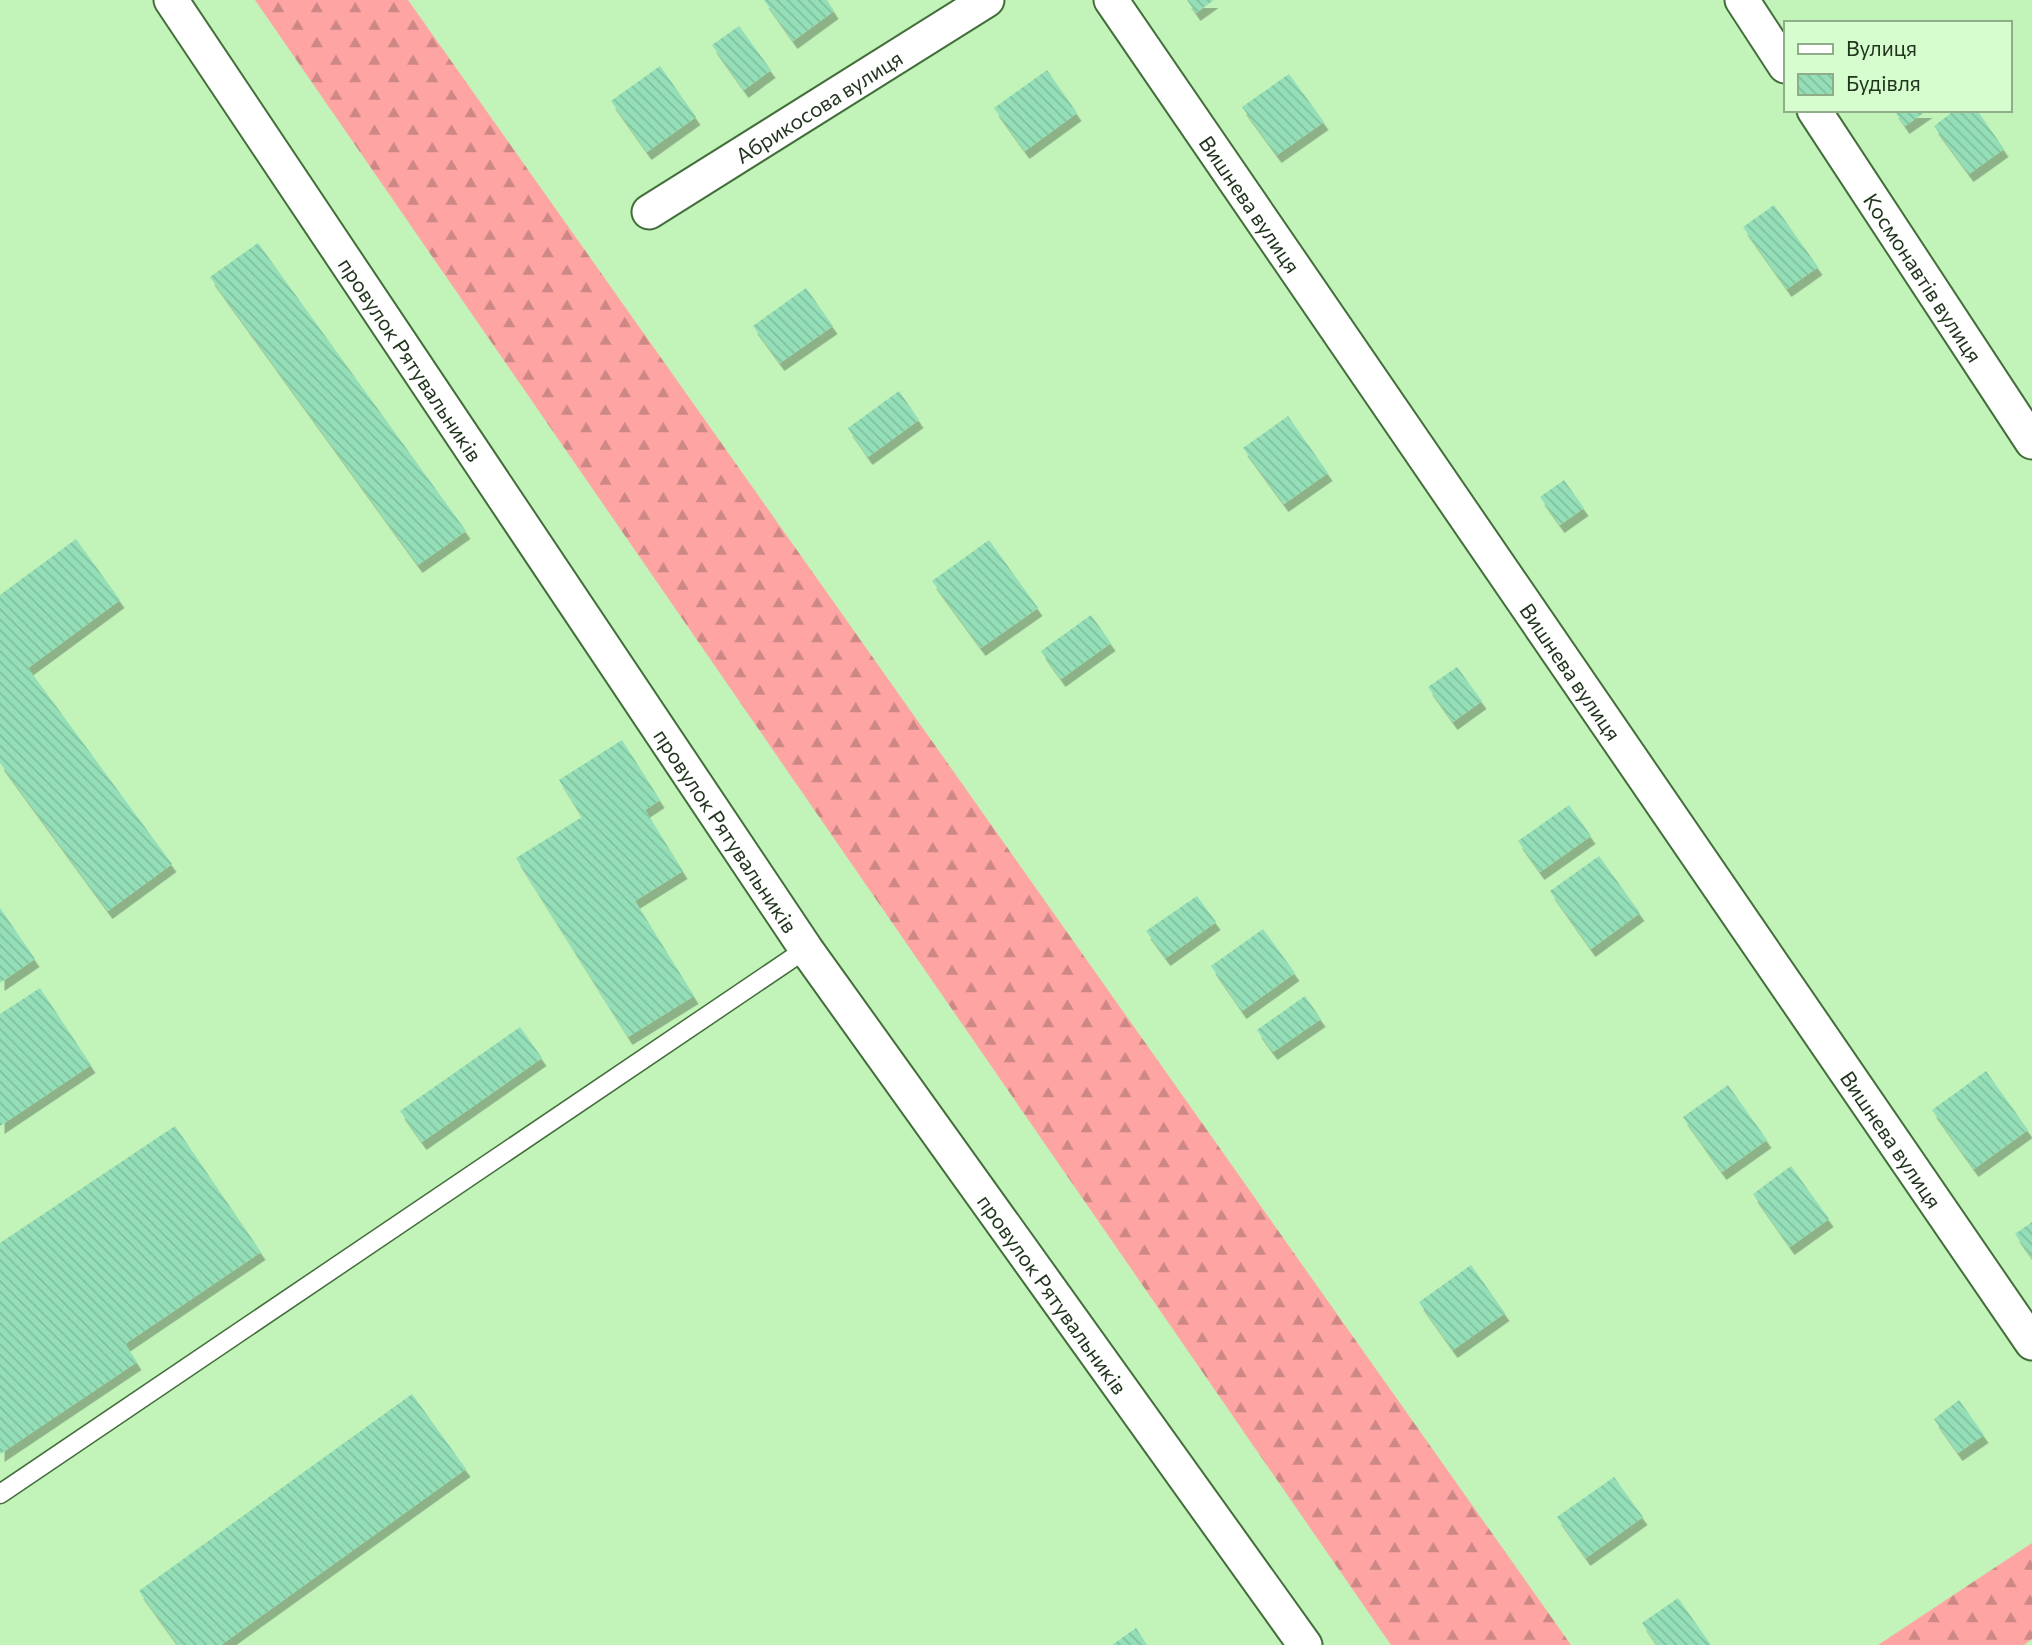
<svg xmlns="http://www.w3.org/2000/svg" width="2032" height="1645" viewBox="0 0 2032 1645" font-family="Commissioner,sans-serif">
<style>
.forest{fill:url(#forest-firs)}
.building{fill:url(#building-back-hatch);filter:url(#shadow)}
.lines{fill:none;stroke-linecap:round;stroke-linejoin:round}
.lane-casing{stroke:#436e3b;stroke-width:21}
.street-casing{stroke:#436e3b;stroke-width:37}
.lane{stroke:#fff;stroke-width:18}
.street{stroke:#fff;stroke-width:33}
.labels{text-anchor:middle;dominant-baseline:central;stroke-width:7;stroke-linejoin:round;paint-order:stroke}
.street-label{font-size:21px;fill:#21341e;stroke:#d6fdce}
</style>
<defs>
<pattern id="forest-firs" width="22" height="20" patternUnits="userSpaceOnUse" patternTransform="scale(1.75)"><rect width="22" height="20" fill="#fea5a4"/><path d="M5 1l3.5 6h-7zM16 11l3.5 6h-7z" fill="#cd8785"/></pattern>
<pattern id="building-back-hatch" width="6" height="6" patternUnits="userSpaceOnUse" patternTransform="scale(1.75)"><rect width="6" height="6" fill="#94dfb8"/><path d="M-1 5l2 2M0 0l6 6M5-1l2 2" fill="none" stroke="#7fc09e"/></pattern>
<filter id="shadow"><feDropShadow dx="4.5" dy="8" stdDeviation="0" flood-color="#0004"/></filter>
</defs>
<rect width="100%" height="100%" fill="#c2f3b9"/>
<g class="forest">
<path d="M255 0H408L1571 1645H1391Z"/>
<path d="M2032 1543V1639L2024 1645H1878Z"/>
</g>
<g class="building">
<path d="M764 0H827L834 11 793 41Z"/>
<path d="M1187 0H1214L1196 13Z"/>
<path d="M739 26 771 70 744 90 712 45Z"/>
<path d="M660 66 696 117 647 152 611 101Z"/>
<path d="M1047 70 1077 113 1025 151 994 108Z"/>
<path d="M1289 74 1324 122 1277 155 1242 107Z"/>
<path d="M1894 110H1928L1905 126Z"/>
<path d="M1955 110H1977L2004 149 1969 174 1934 126Z"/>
<path d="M1774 205 1818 267 1787 289 1743 227Z"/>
<path d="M258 243 466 531 418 565 210 277Z"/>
<path d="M806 288 833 326 780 363 753 326Z"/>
<path d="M899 391 919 420 868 457 848 428Z"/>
<path d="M1288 416 1328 473 1284 504 1243 448Z"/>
<path d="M1564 480 1584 508 1560 525 1540 497Z"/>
<path d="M76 539 120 600 28 668 172 864 108 911 0 763V595Z"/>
<path d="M989 540 1038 608 981 648 932 581Z"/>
<path d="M1091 615 1111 643 1061 679 1041 651Z"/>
<path d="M1457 667 1482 701 1453 722 1428 687Z"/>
<path d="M622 740 660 800 645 810 683 871 635 901 694 996 628 1037 516 858 582 817 559 780Z"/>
<path d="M1569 805 1591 836 1540 872 1518 841Z"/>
<path d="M1599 856 1640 913 1591 949 1550 891Z"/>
<path d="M1197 896 1216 922 1166 958 1146 931Z"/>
<path d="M0 908 35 959 0 983Z"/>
<path d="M1263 929 1295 973 1242 1011 1211 966Z"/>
<path d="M40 988 91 1065 0 1126V1014Z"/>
<path d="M1305 996 1321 1019 1273 1052 1257 1030Z"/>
<path d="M520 1027 542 1058 422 1142 400 1111Z"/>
<path d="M1986 1071 2028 1130 1974 1169 1932 1110Z"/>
<path d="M1728 1085 1767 1140 1722 1172 1683 1117Z"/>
<path d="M175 1126 261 1252 125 1344 137 1362 0 1454V1243Z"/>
<path d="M1791 1166 1829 1219 1790 1247 1753 1194Z"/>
<path d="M2032 1222V1258L2015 1234Z"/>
<path d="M1471 1265 1505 1313 1453 1350 1419 1302Z"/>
<path d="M412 1394 466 1469 221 1645H178L139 1591Z"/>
<path d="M1959 1400 1984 1435 1958 1453 1934 1419Z"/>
<path d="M1614 1477 1643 1517 1586 1558 1557 1517Z"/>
<path d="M1678 1598 1711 1645H1657L1642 1623Z"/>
<path d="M1136 1628 1147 1645H1112Z"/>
</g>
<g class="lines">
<defs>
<path id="lane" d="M0 1494 806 949"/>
<g id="street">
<path id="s1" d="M171 0 806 949 1305 1645"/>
<path id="s2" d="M1111 0 2032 1343"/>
<path d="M1742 0 1785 66"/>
<path id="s3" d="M1814 110 2032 442"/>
<path id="s4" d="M649 212 987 0"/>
</g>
</defs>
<use href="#lane" class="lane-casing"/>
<use href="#street" class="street-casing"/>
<use href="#lane" class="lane"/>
<use href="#street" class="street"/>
</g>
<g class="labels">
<g class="street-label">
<text stroke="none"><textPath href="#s4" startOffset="200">Абрикосова вулиця</textPath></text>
<text stroke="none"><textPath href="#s2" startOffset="247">Вишнева вулиця</textPath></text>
<text stroke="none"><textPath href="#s3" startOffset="200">Космонавтів вулиця</textPath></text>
<text stroke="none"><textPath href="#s1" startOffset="432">провулок Рятувальників</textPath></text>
<text stroke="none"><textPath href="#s2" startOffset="814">Вишнева вулиця</textPath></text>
<text stroke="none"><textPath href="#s1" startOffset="999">провулок Рятувальників</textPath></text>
<text stroke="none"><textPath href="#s2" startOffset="1381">Вишнева вулиця</textPath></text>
<text stroke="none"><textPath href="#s1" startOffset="1566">провулок Рятувальників</textPath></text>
</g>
</g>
<rect x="1784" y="21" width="228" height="91" fill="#d6fdce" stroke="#8ead88" stroke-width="2"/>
<rect x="1798" y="44" width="35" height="10" fill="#ffffff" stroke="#8ead88" stroke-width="2"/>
<text x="1846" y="56" font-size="21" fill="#21341e">Вулиця</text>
<rect x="1798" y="74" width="35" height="21" fill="url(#building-back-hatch)" stroke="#8ead88" stroke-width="2"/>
<text x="1846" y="91" font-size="21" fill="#21341e">Будівля</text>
</svg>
